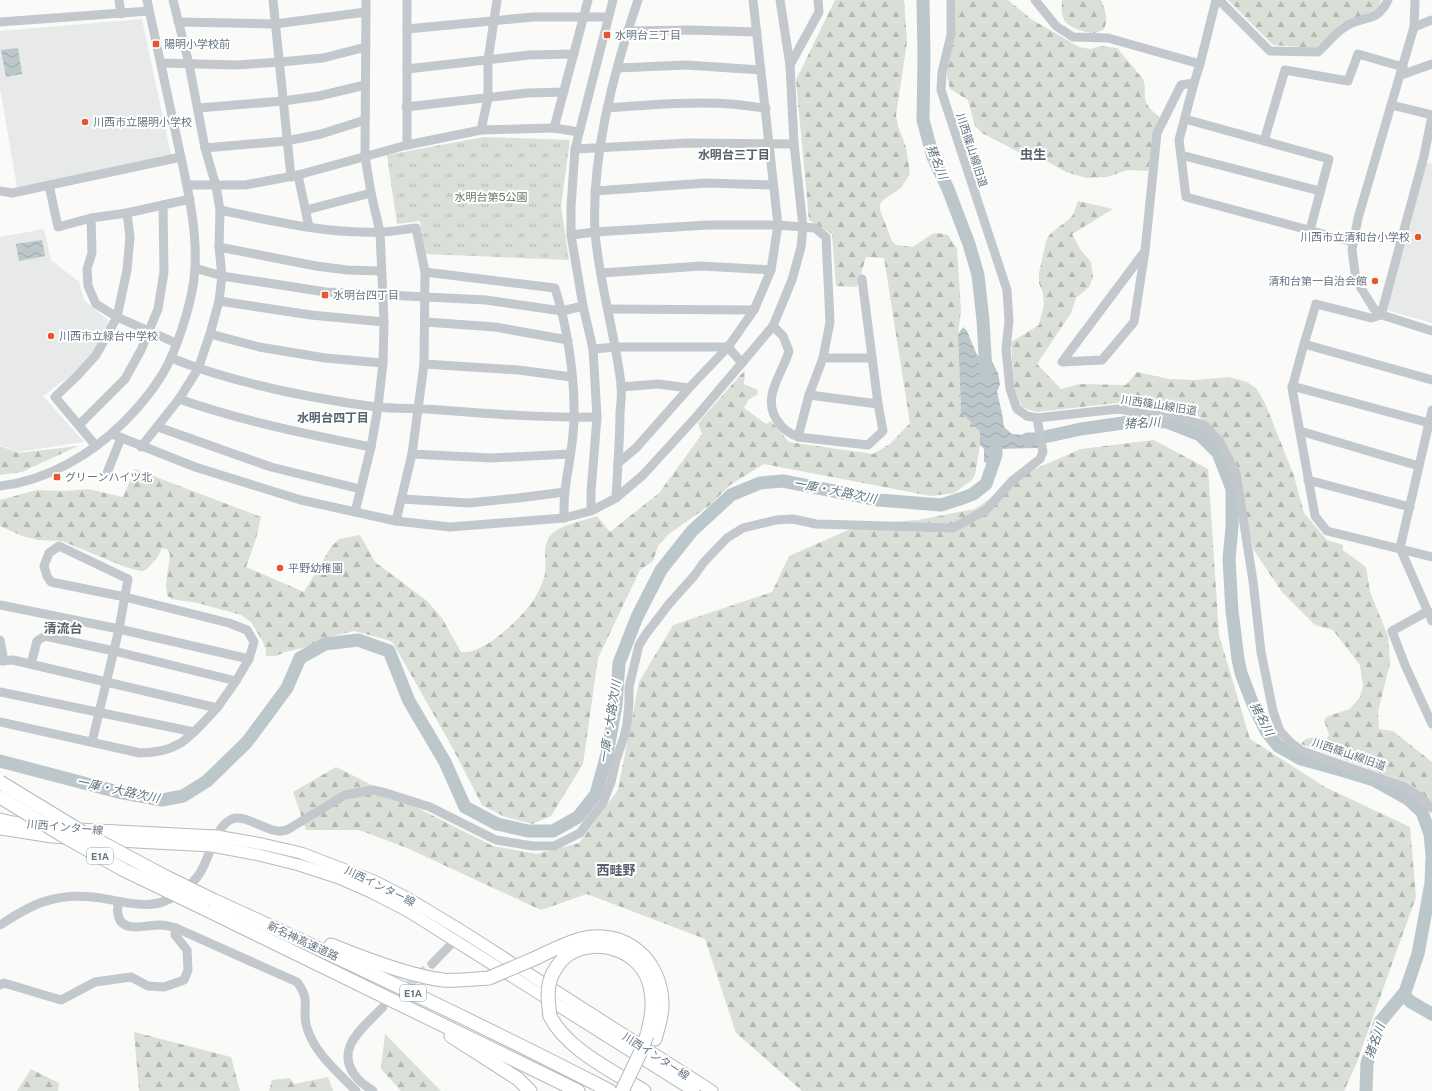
<svg xmlns="http://www.w3.org/2000/svg" width="1432" height="1091" viewBox="0 0 1432 1091" font-family="'Public Sans','Noto Sans JP',sans-serif">
<style>
.built{fill:#e8e9e9}
.forest{fill:url(#forest-firs)}
.park{fill:url(#park-tufts)}
.water{fill:url(#water-waves)}
.lines{fill:none;stroke-linecap:round;stroke-linejoin:round}
.river{stroke:#bbc7cb;stroke-width:13}
.minor-tunnel{stroke:#d5d9db;stroke-width:9;stroke-dasharray:9 4.5;stroke-linecap:butt}
.major-casing{stroke:#b5babe;stroke-width:13}
.highway-casing{stroke:#b4b9bd;stroke-width:15}
.minor{stroke:#c3c8cc;stroke-width:9}
.major{stroke:#fff;stroke-width:11}
.highway{stroke:#fff;stroke-width:13}
.highway-bridge-casing{stroke:#b4b9bd;stroke-width:15;stroke-linecap:butt}
.highway-bridge{stroke:#fff;stroke-width:13}
.poi-dot{fill:#e4572e;stroke:#fff;stroke-width:1.5}
.labels{text-anchor:middle;dominant-baseline:central;stroke-width:4;stroke-linejoin:round;paint-order:stroke}
.shield{fill:#fff;stroke:#939fa8;stroke-width:1}
.shield-label{font-size:10px;font-weight:bold;fill:#657683}
.poi-label{font-size:11px;fill:#657683;stroke:#fff;text-anchor:start}
.street-label{font-size:11px;fill:#657683;stroke:#fff}
.park-label{font-size:11px;fill:#687a64;stroke:#fff}
.neighbourhood-label{font-size:12px;font-weight:bold;fill:#57646e;stroke:#fff}
.water-label{font-size:12px;font-style:italic;fill:#60757c;stroke:#fff}
.quarter-label{font-size:13px;font-weight:bold;fill:#57646e;stroke:#fff}
</style>
<defs>
<pattern id="forest-firs" width="22" height="20" patternUnits="userSpaceOnUse"><rect width="22" height="20" fill="#dadfd7"/><path d="M5 1l3.5 6h-7zM16 11l3.5 6h-7z" fill="#b4b9b4"/></pattern>
<pattern id="park-tufts" width="24" height="20" patternUnits="userSpaceOnUse"><rect width="24" height="20" fill="#dadfd7"/><path d="M3 7l-1-3M5 7V3M7 7l1-3M15 17l-1-3M17 17v-4M19 17l1-3" fill="none" stroke="#b4b9b4"/></pattern>
<pattern id="water-waves" width="16" height="10" patternUnits="userSpaceOnUse"><rect width="16" height="10" fill="#bbc7cb"/><path d="M0 5q4-4 8 0t8 0" fill="none" stroke="#9ca6aa"/></pattern>
</defs>
<rect width="100%" height="100%" fill="#fafaf8"/>
<g class="built">
<path d="M142 19 171 155 17 187 0 88V31Z"/>
<path d="M1425 162 1432 164V323L1386 310Z"/>
<path d="M44 229 51 260 79 282 84 300 109 321 93 351 74 373 43 396 84 442 18 452 0 445V237Z"/>
</g>
<g class="forest">
<path d="M835 0H904L907 42 896 115 898 126 906 147 910 174 901 188 883 200 880 204V210L892 241 896 245 913 247 932 234 938 233 948 235 957 249 961 310 958 334 961 412 980 432V445L975 475 972 480 954 493 931 496 764 464 730 485 710 505 669 534 658 546 653 561 640 570 598 658 583 764 551 816 532 824 503 816 482 805 451 745 393 643 388 640 354 631 321 639 307 647 285 652 276 656H266V650L262 640 251 622 241 615 198 603 171 599 167 595 166 585 170 554 167 549 162 548 157 558 146 570 141 571 125 567 62 541 38 540 22 536 0 526V500L37 490 65 491 88 489 123 497 135 469 261 517 256 539 246 567 304 592 331 547 339 539 360 535 375 562 427 601 442 618 461 652C483 656 521 618 533 601 537 595 541 586 544 578 548 566 541 548 550 536 558 525 583 521 597 516L610 532 659 493 702 434 698 423 745 370 744 384 758 390 757 395 749 399 744 408 766 424 771 421 789 442 873 454 890 444 910 423 884 258 866 257 857 287 836 286 832 234 809 220 796 80Z"/>
<path d="M956 0H1008L1031 19 1079 47 1090 49 1101 46 1117 48 1143 79C1146 86 1144 91 1145 98 1146 107 1155 113 1161 119L1155 134 1148 171 1127 170 1107 177 1086 178 1066 172 1048 162 1026 156 982 133 975 126 968 100 950 89 946 72 955 38Z"/>
<path d="M1062 0H1101C1105 10 1109 19 1104 29L1094 34C1084 31 1066 28 1063 17 1061 12 1062 5 1062 0Z"/>
<path d="M1228 0H1381L1378 11 1342 23 1315 48 1273 45Z"/>
<path d="M1078 201 1113 209 1072 234 1080 249 1091 262 1093 277 1089 287 1076 298 1071 313 1037 364 1061 389 1080 384 1126 385 1137 372 1169 379 1194 380 1229 377 1247 382 1256 388 1265 403 1294 476 1304 513 1327 540 1343 545V550L1366 567 1370 592 1388 636 1390 663 1378 712 1379 729 1393 731 1432 762V802L1410 784 1301 744C1308 735 1316 738 1326 740L1329 735 1324 720 1328 716 1350 709 1360 697 1363 686 1360 665 1333 630 1315 625 1282 592 1253 549 1238 470 1219 433 1197 415 1117 403 1036 412 1022 407 1014 387 1011 342 1039 325 1044 304 1043 293 1039 283V273L1046 242C1050 229 1064 226 1072 216 1075 213 1076 205 1078 201Z"/>
<path d="M1154 440 1208 469 1219 635 1250 739 1325 787 1410 827 1416 897 1357 1062 1344 1091H802L736 1033 705 939 587 894 541 910 407 848 359 830H306L293 792 336 767 493 846 537 854 579 843 618 790 639 682 673 625 772 592 789 556 862 524 918 520 975 509 1028 472 1081 449Z"/>
<path d="M0 446 19 453 78 446 22 472 0 475Z"/>
<path d="M134 1032 231 1057 240 1091H259H139Z"/>
<path d="M385 1034 441 1091H401L381 1069Z"/>
<path d="M31 1069 59 1083 58 1091H17Z"/>
<path d="M328 1077 333 1091H269L272 1080 290 1078 294 1084Z"/>
</g>
<path class="park" d="M484 137 570 140 561 206 569 260 425 254 420 221 397 224 387 155Z"/>
<g class="water">
<path d="M18 48 22 74 6 77 1 50Z"/>
<path d="M42 240 45 256 19 261 16 244Z"/>
<path d="M963 327 967 331 977 355 980 356 988 354 998 373 1000 384 997 392 1002 413 1004 427 1012 434 1036 436 1038 448 1001 449 1000 464 998 466 984 462V449L980 445V432L961 412 958 334Z"/>
</g>
<g class="lines">
<g class="river">
<path d="M923 0 924 56 923 120 933 157 948 189 969 244 978 275 983 320 986 372"/>
<path d="M1027 439H1035L1081 429 1137 421 1167 422 1200 435 1218 453 1232 489V527L1229 559 1232 611 1238 659 1241 673 1252 702 1266 731 1278 746 1301 759 1341 770 1374 780 1408 799 1422 812 1430 834 1432 855"/>
<path d="M0 761 118 792 162 800 183 796 207 781 247 742 287 688 300 658 325 644 358 640 389 651 409 701 445 762 465 807 497 824 528 831H553L578 817 596 794 607 754 616 705 619 663 637 617 661 570 692 531 731 495 760 483 783 481 879 500 941 505 963 498 973 494 986 484 996 455V449"/>
<path d="M1403 995 1411 1002 1432 1014"/>
<path d="M1366 1091 1367 1063 1380 1022 1405 992 1418 954 1431 883 1432 858"/>
</g>
<path class="minor-tunnel" d="M389 1002 432 964"/>
<defs>
<g id="major">
<path d="M0 819 13 822 47 826"/>
<path d="M0 829 52 837 67 838"/>
<path d="M78 829 216 836 262 844 301 853 374 881 409 899 462 931 712 1091"/>
<path d="M98 840 212 846 259 855 299 865 339 878 371 892 408 911 694 1091"/>
</g>
<g id="highway">
<path d="M213 900C347 961 480 1024 610 1091"/>
<path d="M203 908 578 1091"/>
<path d="M331 945C363 958 409 976 443 980 459 981 474 979 489 978"/>
<path d="M538 957C552 950 566 943 581 939 624 928 661 959 662 1003 663 1015 658 1027 655 1039"/>
<path d="M553 973C557 966 562 958 569 954 599 936 642 951 650 986 654 1001 652 1016 648 1031"/>
<path d="M550 1016C566 1049 613 1071 644 1091"/>
<path d="M451 1036 518 1079 530 1091"/>
</g>
</defs>
<use href="#major" class="major-casing"/>
<use href="#highway" class="highway-casing"/>
<g class="minor">
<path d="M119 0 121 14"/>
<path d="M273 0 291 177"/>
<path d="M951 0V35L942 72 941 90 1007 290 1009 321 1006 349 1010 389 1017 409 1027 416 1037 418 1118 409 1184 419 1204 425 1219 440 1236 473 1253 581 1261 652 1273 711 1280 731 1290 742 1302 751 1405 787 1419 796 1432 808"/>
<path d="M1035 0 1056 26 1073 37 1108 38 1200 64 1216 0"/>
<path d="M1219 0 1270 51 1318 52C1327 44 1335 33 1345 27 1362 15 1377 24 1388 0"/>
<path d="M1415 0 1414 27 1358 218 1352 250 1356 280 1374 309 1385 316 1432 331"/>
<path d="M0 22 149 11"/>
<path d="M178 22 275 24 366 12"/>
<path d="M1414 27 1432 20"/>
<path d="M407 29 533 17H608"/>
<path d="M627 31 691 30 757 32"/>
<path d="M161 63 236 65 280 62 323 58 366 47"/>
<path d="M790 65 819 12 818 0"/>
<path d="M618 68 686 65 761 70"/>
<path d="M407 69 529 55 574 54"/>
<path d="M1401 75 1432 64"/>
<path d="M1194 83 1179 140 1186 197 1353 242"/>
<path d="M1391 105 1432 115"/>
<path d="M406 107 527 93 564 92"/>
<path d="M198 108 283 101 319 96 365 85"/>
<path d="M607 108C648 105 691 101 732 104 743 105 754 107 766 108"/>
<path d="M1432 116 1424 156 1381 315 1371 318 1316 304 1304 344 1432 380"/>
<path d="M1185 119 1329 159 1310 230"/>
<path d="M481 130 488 98V60L497 0"/>
<path d="M579 132 554 128 588 0"/>
<path d="M1264 141 1285 70 1348 81 1358 54 1403 67"/>
<path d="M407 145V0"/>
<path d="M205 148 286 141 321 134 365 120"/>
<path d="M575 149 689 143 794 144"/>
<path d="M1181 155 1320 191"/>
<path d="M298 175 309 227"/>
<path d="M49 185 58 227 91 218 127 213 190 199"/>
<path d="M187 185H245L298 175 407 145 481 130 554 128"/>
<path d="M0 191 12 193 181 157"/>
<path d="M595 191 706 183 773 185"/>
<path d="M220 210C272 221 326 234 380 232 392 232 404 229 416 228L425 272 424 364 412 454 396 521"/>
<path d="M306 210 371 193"/>
<path d="M91 218 92 253 87 269 88 286 96 304 117 317 176 343"/>
<path d="M571 235 595 232 708 225H778L815 228 826 237 830 322 823 358 809 395 798 437"/>
<path d="M219 247 316 266 347 270 381 271"/>
<path d="M1145 251 1134 322 1102 360 1062 362 1145 251 1157 133 1181 85 1194 83 1200 64"/>
<path d="M195 268 222 276 326 292 486 300 562 311 583 306"/>
<path d="M425 272 555 288C567 326 575 376 574 417 574 442 568 466 565 490 564 499 564 509 564 518"/>
<path d="M601 273 701 266 771 270"/>
<path d="M219 301 311 315 384 322"/>
<path d="M608 309 754 310"/>
<path d="M425 322 495 327 568 340"/>
<path d="M773 326 783 336 789 351C783 373 761 397 777 420 782 429 789 433 798 437L868 445 883 431 878 404 862 279"/>
<path d="M210 334 259 347 325 358 383 363"/>
<path d="M1304 344 1292 388 1315 516 1327 531 1432 557"/>
<path d="M593 349 616 347H728L742 363"/>
<path d="M171 358C234 383 309 398 376 407 397 409 419 408 440 410 492 414 545 418 597 417"/>
<path d="M823 358H872"/>
<path d="M424 364 518 370 572 377"/>
<path d="M1292 386 1429 423"/>
<path d="M621 387 658 384 689 388"/>
<path d="M809 395 878 404"/>
<path d="M179 399C242 421 306 434 371 447"/>
<path d="M1432 410 1400 548 1432 621"/>
<path d="M79 425 125 379 141 350 158 309 164 272 163 205"/>
<path d="M158 427 271 467 360 489"/>
<path d="M1300 431 1419 466"/>
<path d="M112 434 195 467 301 500 396 521 450 527 564 518 591 511 616 498 643 475 697 416 773 326 792 280 801 247 803 227 794 144 790 65 780 0"/>
<path d="M96 446 55 397 78 375 96 355 117 317 127 270 130 237 127 213"/>
<path d="M141 447 179 399 198 369 210 334 219 301 222 276 219 247 220 210 216 186 205 148 189 64 173 0"/>
<path d="M412 454 491 458 570 454"/>
<path d="M618 463C619 446 620 429 620 412 621 403 622 393 621 384 615 333 599 283 595 232 591 158 614 70 638 0"/>
<path d="M107 473 121 438"/>
<path d="M1308 480 1410 507"/>
<path d="M0 486C46 481 91 455 124 422 137 409 150 394 160 378 177 352 194 297 195 267 197 229 188 190 180 153 169 102 158 51 147 0"/>
<path d="M616 498 618 463 636 448 689 388 728 347 754 310 771 270 778 225 753 0"/>
<path d="M402 499 469 503 518 498 565 492"/>
<path d="M591 511V492L597 417 593 349 583 306 571 235V207L575 149 613 0"/>
<path d="M355 512 371 447 378 407 383 363 384 322 380 232 371 193 365 156 366 0"/>
<path d="M0 605 119 629 249 659 236 681 217 708"/>
<path d="M1428 611 1392 631 1405 665 1432 724"/>
<path d="M0 640 4 661"/>
<path d="M0 661 13 660 217 708C191 735 181 753 140 753L0 722"/>
<path d="M31 664 37 641 45 636 114 651 236 681"/>
<path d="M0 692 194 732"/>
<path d="M92 742 119 629 128 579 59 546 49 553 44 566 47 576 51 582 125 597 229 623 247 630 254 642 249 659"/>
<path d="M119 902C118 905 117 910 118 914 121 935 148 924 161 925 166 925 172 927 176 928L297 982C312 1001 301 1010 307 1028 315 1054 338 1072 356 1091"/>
<path d="M0 925C32 904 54 893 93 897 115 899 144 910 165 901 178 896 192 885 200 873 210 858 214 827 232 819 244 814 265 830 278 831 280 832 284 830 287 830L345 795 373 790 386 793 430 807 496 840 533 846H554L580 833 603 803 611 782 616 760 624 737 627 724 629 703V687L639 645 646 634 669 604 694 576 704 562 727 538 743 528 776 520 793 519 816 524 853 525 953 528 986 510 1012 481 1040 459 1043 452 1037 418"/>
<path d="M432 964 458 937"/>
<path d="M0 985 4 983 61 1000 95 982 131 977 148 986 164 987 184 980 188 970 187 950 175 935 176 928"/>
<path d="M373 1091C368 1087 362 1084 358 1079 331 1050 364 1027 383 1007"/>
</g>
<use href="#major" class="major"/>
<use href="#highway" class="highway"/>
<defs>
<g id="highway-bridge">
<path d="M0 782 82 832 164 876 213 900"/>
<path d="M0 797 62 835 124 870 203 908"/>
<path d="M489 978 538 957"/>
<path d="M550 1016C548 1000 546 987 553 973"/>
<path d="M622 1091 641 1051 647 1035"/>
</g>
</defs>
<use href="#highway-bridge" class="highway-bridge-casing"/>
<use href="#highway-bridge" class="highway-bridge"/>
</g>
<g class="poi-dot">
<rect x="603" y="31" width="8" height="8" rx="2"/>
<rect x="152" y="40" width="8" height="8" rx="2"/>
<circle cx="85" cy="122" r="4"/>
<circle cx="1418" cy="237" r="4"/>
<circle cx="1375" cy="281" r="4"/>
<rect x="321" y="291" width="8" height="8" rx="2"/>
<circle cx="51" cy="336" r="4"/>
<rect x="53" y="473" width="8" height="8" rx="2"/>
<circle cx="280" cy="568" r="4"/>
</g>
<g class="labels">
<g class="shield">
<rect x="87" y="848" width="26" height="16" rx="3"/>
<rect x="400" y="985" width="26" height="16" rx="3"/>
</g>
<g class="shield-label">
<text x="100" y="856">E1A</text>
<text x="413" y="993">E1A</text>
</g>
<g class="poi-label">
<text x="615" y="35">水明台三丁目</text>
<text x="164" y="44">陽明小学校前</text>
<text x="93" y="122">川西市立陽明小学校</text>
<text x="1410" y="237" text-anchor="end">川西市立清和台小学校</text>
<text x="1367" y="281" text-anchor="end">清和台第一自治会館</text>
<text x="333" y="295">水明台四丁目</text>
<text x="59" y="336">川西市立緑台中学校</text>
<text x="65" y="477">グリーンハイツ北</text>
<text x="288" y="568">平野幼稚園</text>
</g>
<g class="street-label">
<text transform="translate(972 150) rotate(72)">川西篠山線旧道</text>
<text transform="translate(1159 405) rotate(9)">川西篠山線旧道</text>
<text transform="translate(1349 754) rotate(19)">川西篠山線旧道</text>
<text transform="translate(65 827) rotate(5)">川西インター線</text>
<text transform="translate(380 886) rotate(26)">川西インター線</text>
<text transform="translate(303 941) rotate(25)">新名神高速道路</text>
<text transform="translate(656 1056) rotate(33)">川西インター線</text>
</g>
<g class="park-label">
<text x="491" y="197">水明台第5公園</text>
</g>
<g class="neighbourhood-label">
<text x="734" y="155">水明台三丁目</text>
<text x="333" y="418">水明台四丁目</text>
</g>
<g class="water-label">
<text transform="translate(937 162) rotate(68)">猪名川</text>
<text transform="translate(1142 423) rotate(-3)">猪名川</text>
<text transform="translate(835 491) rotate(11)">一庫・大路次川</text>
<text transform="translate(1262 719) rotate(62)">猪名川</text>
<text transform="translate(610 722) rotate(-81)">一庫・大路次川</text>
<text transform="translate(118 790) rotate(12)">一庫・大路次川</text>
<text transform="translate(1375 1041) rotate(-70)">猪名川</text>
</g>
<g class="quarter-label">
<text x="1033" y="154">虫生</text>
<text x="63" y="628">清流台</text>
<text x="616" y="870">西畦野</text>
</g>
</g>
</svg>
